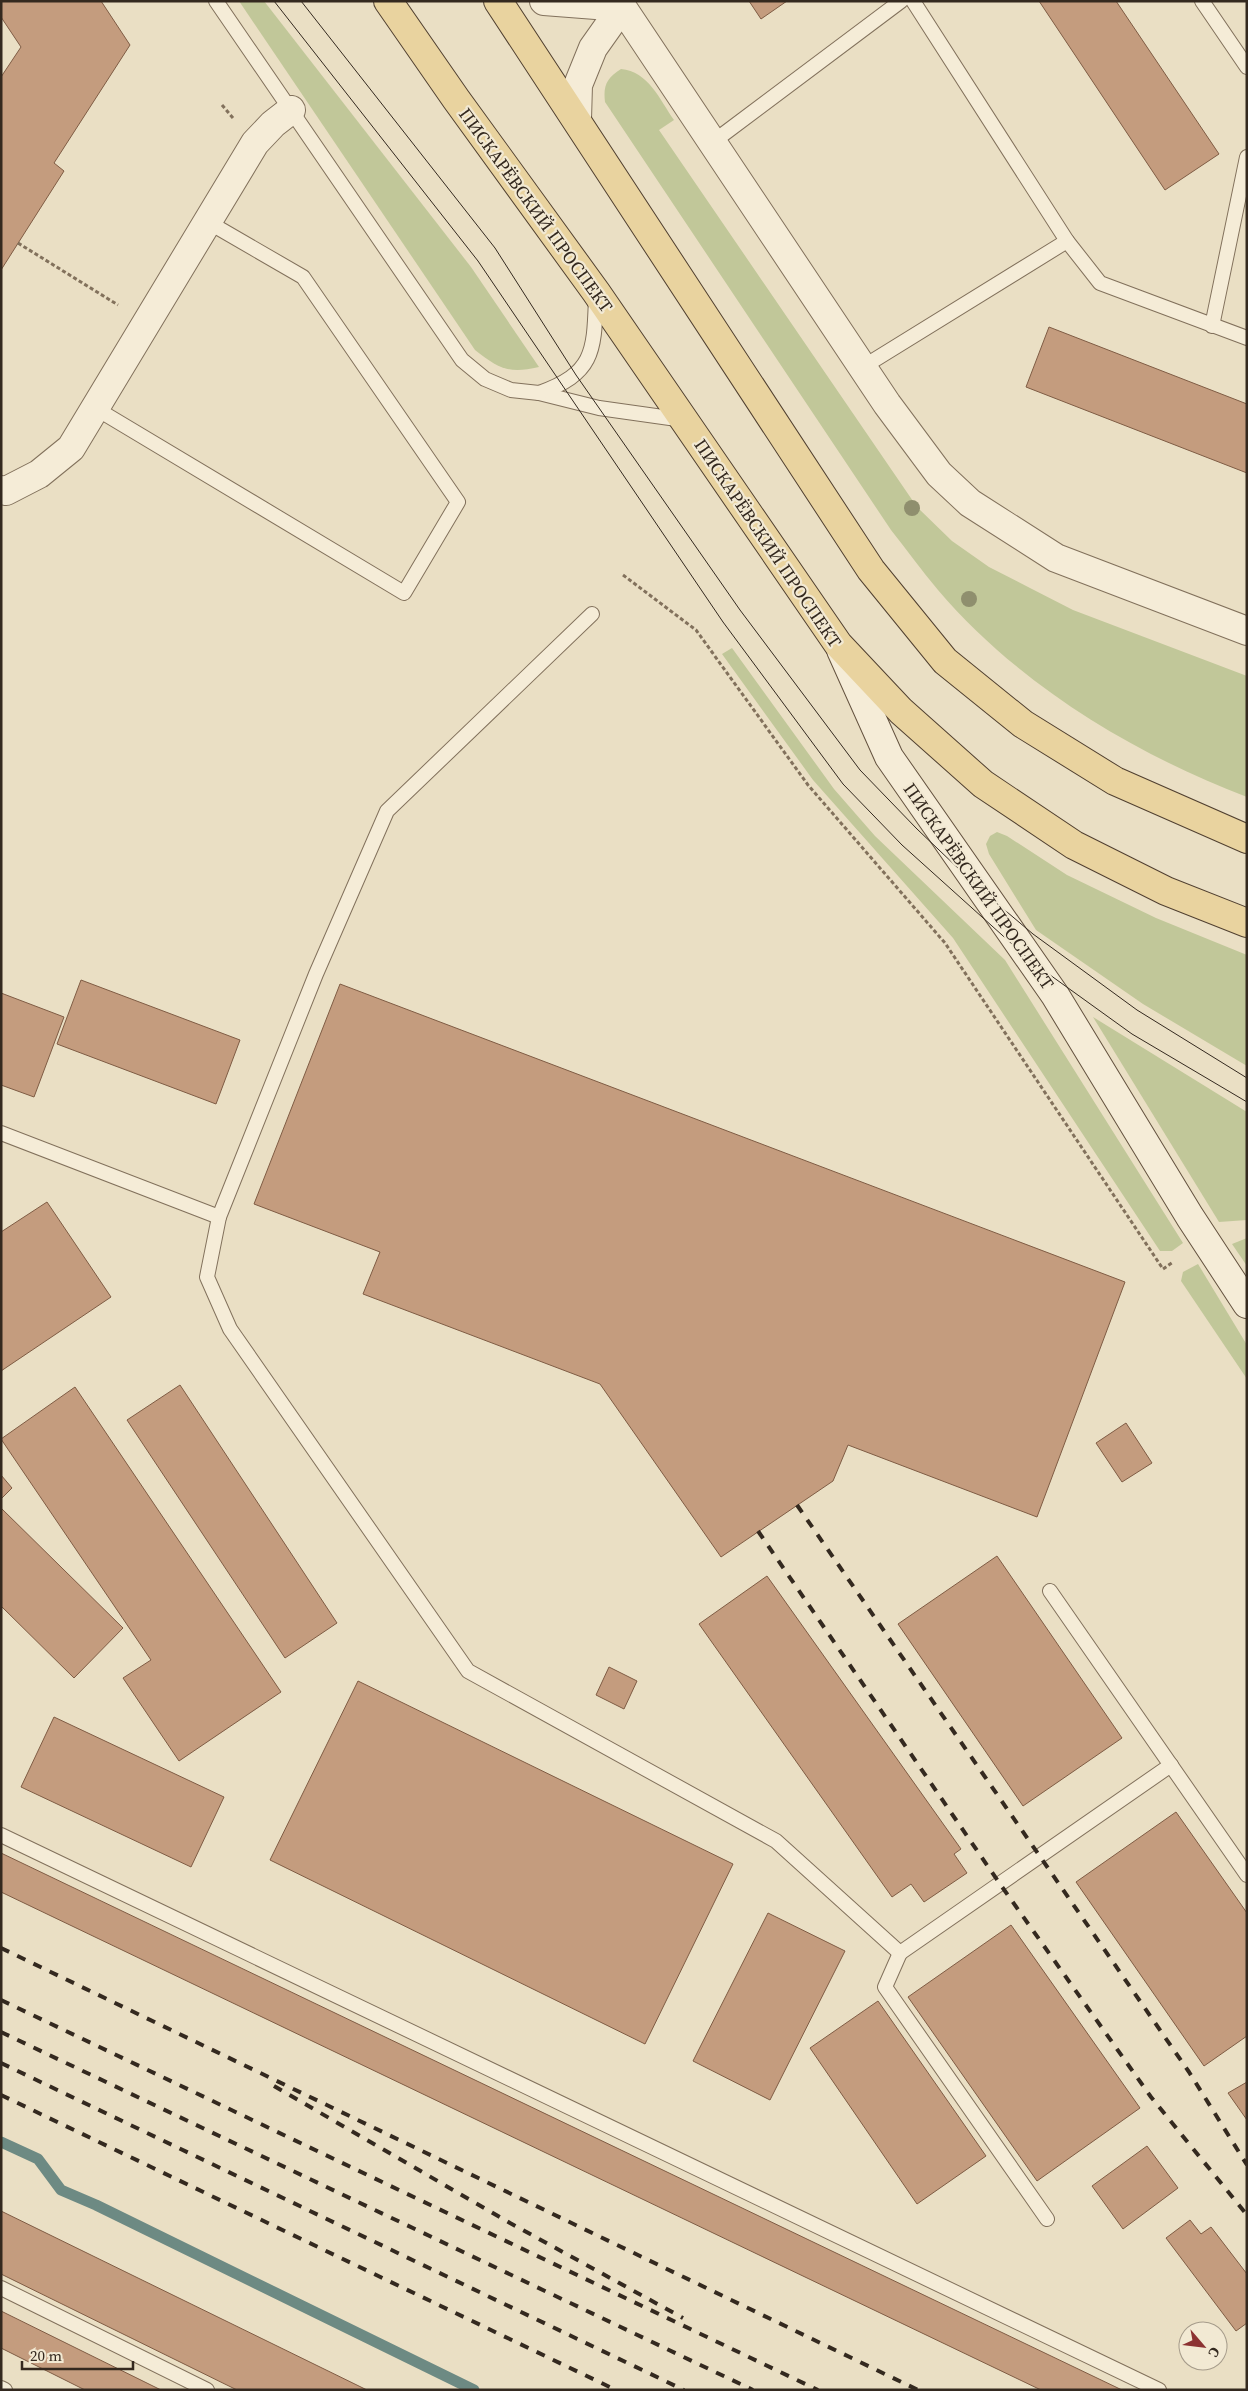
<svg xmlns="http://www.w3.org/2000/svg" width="1248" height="2391" viewBox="0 0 1248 2391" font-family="'Source Serif 4',serif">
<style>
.green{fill:#c1c799}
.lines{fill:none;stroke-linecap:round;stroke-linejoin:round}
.stream{stroke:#6d8a83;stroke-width:11}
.building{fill:#c49c7e;stroke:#7f5c44}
.service-casing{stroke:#82715c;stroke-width:16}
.minor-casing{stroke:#82715c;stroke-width:30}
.secondary-casing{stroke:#64523f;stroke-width:30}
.primary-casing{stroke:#514030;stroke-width:30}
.path{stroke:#82715c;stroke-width:3;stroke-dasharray:4 2.5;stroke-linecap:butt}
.service{stroke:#f5ecd7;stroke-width:14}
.minor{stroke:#f5ecd7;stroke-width:28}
.secondary{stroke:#f5ecd7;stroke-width:28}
.primary{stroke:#e9d39f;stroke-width:28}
.tram{stroke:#34291f;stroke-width:1}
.rail{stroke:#34291f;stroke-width:4;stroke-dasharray:9 9;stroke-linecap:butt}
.tree{fill:#8f8f6e}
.labels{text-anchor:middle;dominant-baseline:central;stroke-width:4.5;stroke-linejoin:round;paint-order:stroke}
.street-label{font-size:18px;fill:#34291f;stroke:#f2e9d3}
</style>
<rect width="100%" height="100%" fill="#eadfc4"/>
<g class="green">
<path d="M239 1H264L471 267 539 367C509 374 499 369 475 350Z"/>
<path d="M621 69C648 71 660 100 674 120L659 130 917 507 952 541 989 567 1030 588 1073 610 1247 676V797C1132 753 1018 684 938 590 921 570 907 550 891 530L605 102C603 85 607 78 621 69Z"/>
<path d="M732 648 834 789 875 836 1005 960 1183 1243 1172 1251H1160L953 938 813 780 722 654Z"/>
<path d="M997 832 1007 836 1067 875 1156 918 1247 955V1066L1143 1004 1036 930 989 854 986 844 990 836Z"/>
<path d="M1093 1017 1247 1112V1220L1219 1222Z"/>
<path d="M1247 1238V1266L1232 1244Z"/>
<path d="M1198 1264 1247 1345V1379L1181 1281 1183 1272Z"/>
</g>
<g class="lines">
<path class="stream" d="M1 2142 38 2159 61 2190 96 2205 474 2390"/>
</g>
<g class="building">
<path d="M1 1H101L130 45 54 163 64 171 1 270V77L21 47 1 17Z"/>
<path d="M749 1H787L761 19Z"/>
<path d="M1039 1H1116L1219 154 1165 190Z"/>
<path d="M1049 327 1247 404V473L1026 387Z"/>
<path d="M81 980 240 1040 216 1104 57 1044Z"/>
<path d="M340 984 1125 1282 1037 1517 848 1445 833 1481 721 1557 600 1384 363 1294 380 1252 254 1204Z"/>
<path d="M1 993 64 1017 34 1097 1 1085Z"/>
<path d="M47 1202 111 1297 1 1371V1232Z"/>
<path d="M180 1385 337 1623 285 1658 127 1420Z"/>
<path d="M75 1387 281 1692 179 1761 123 1678 151 1660 1 1439Z"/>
<path d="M1126 1423 1152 1463 1122 1482 1096 1443Z"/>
<path d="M1 1475 12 1488 1 1499Z"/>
<path d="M1 1508 123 1628 74 1678 1 1606Z"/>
<path d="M997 1556 1122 1738 1023 1806 898 1624Z"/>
<path d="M767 1576 961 1849 954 1854 967 1873 924 1902 911 1884 892 1897 699 1624Z"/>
<path d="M609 1667 637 1681 624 1709 596 1695Z"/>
<path d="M358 1681 733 1864 645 2044 270 1860Z"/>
<path d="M54 1717 224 1797 191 1867 21 1787Z"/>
<path d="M1176 1812 1247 1913V2036L1204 2066 1076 1882Z"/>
<path d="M1 1853 1122 2390H1041L1 1892Z"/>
<path d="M768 1913 845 1951 770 2100 693 2061Z"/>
<path d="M1011 1925 1140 2108 1037 2181 908 1997Z"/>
<path d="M878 2001 986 2156 917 2204 810 2048Z"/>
<path d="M1247 2082V2120L1228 2093Z"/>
<path d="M1147 2146 1178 2188 1123 2229 1092 2186Z"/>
<path d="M1 2211 367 2390H237L1 2274Z"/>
<path d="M1190 2220 1201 2234 1211 2227 1247 2274V2323L1236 2331 1166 2238Z"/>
<path d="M1 2311 161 2390H85L1 2348Z"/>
</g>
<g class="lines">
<defs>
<g id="service">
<path d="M216 1 462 360 485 379 511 390 539 393 599 408 684 420"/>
<path d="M913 1 1067 241"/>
<path d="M1202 1 1247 67"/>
<path d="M713 142 901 1"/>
<path d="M1212 326 1247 157"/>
<path d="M863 367 1067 241 1100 283 1247 338"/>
<path d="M539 393C595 373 594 351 596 297"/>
<path d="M95 408 404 593 458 502 303 277 208 222"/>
<path d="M592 614 387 811 316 974 219 1217 207 1277 230 1329 468 1671 776 1841 900 1953 1171 1765"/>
<path d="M1 1133 219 1217"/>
<path d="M1050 1591 1247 1875"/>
<path d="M1 1835 1159 2390"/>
<path d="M900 1953 885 1987 1047 2219"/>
<path d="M1 2288 207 2390"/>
<path d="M1 2388 5 2390"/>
</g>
<g id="minor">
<path d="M544 1 622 7"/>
<path d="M618 1 887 404 939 474 970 503 1056 558 1247 631"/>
<path d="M577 119 578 85 593 48 622 7"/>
<path d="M1 490 6 491 39 474 71 448 255 143 273 124 291 110"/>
</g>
<path id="secondary" d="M841 650 889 757 1055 995 1190 1217 1247 1304"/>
<g id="primary">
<path d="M388 1 456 99 596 292 838 644 901 711 983 784 1074 845 1166 891 1247 923"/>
<path d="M498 1 871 570 945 661 1023 724 1115 781 1247 839"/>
</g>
</defs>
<use href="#service" class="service-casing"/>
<use href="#minor" class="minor-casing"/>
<use href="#secondary" class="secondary-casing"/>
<use href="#primary" class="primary-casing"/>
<g class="path">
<path d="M222 105 233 118"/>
<path d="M18 243 118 305"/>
<path d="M623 575 696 630 808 785 945 943 1163 1269 1173 1262"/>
</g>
<use href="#service" class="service"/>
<use href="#minor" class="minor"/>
<use href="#secondary" class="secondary"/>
<use href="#primary" class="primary"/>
<g class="tram">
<path d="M274 1 478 261 723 622 843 784 902 845 1032 962 1132 1034 1247 1102"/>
<path d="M301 1 495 248 576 375 740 610 860 770 917 829 981 890 1033 934 1137 1010 1247 1078"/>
</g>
<g class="rail">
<path d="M797 1505 1189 2072 1247 2165"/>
<path d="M758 1531 1000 1884 1151 2097 1247 2215"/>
<path d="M1 1948 918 2390"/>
<path d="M1 2000 818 2390"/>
<path d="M1 2032 753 2390"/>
<path d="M1 2063 684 2390"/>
<path d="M274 2086 510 2223 683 2318"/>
<path d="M1 2095 616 2390"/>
</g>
</g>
<g class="tree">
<circle cx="912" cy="508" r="8"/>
<circle cx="969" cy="599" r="8"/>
</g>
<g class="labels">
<g class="street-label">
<text transform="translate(536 210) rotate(54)">ПИСКАРЁВСКИЙ ПРОСПЕКТ</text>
<text transform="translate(768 543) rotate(56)">ПИСКАРЁВСКИЙ ПРОСПЕКТ</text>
<text transform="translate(979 886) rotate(55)">ПИСКАРЁВСКИЙ ПРОСПЕКТ</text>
</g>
</g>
<rect width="1248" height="2391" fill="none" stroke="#34291f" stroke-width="5"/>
<g transform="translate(1203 2346) rotate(118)"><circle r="24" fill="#f2e9d3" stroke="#a69c8b"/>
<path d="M0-4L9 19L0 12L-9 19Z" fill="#8c3232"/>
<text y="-8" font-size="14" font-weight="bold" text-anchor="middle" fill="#34291f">С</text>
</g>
<path d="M22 2361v8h111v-8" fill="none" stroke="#34291f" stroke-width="2.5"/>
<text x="30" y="2361" font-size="15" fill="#34291f" stroke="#f2e9d3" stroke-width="4" paint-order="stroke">20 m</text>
</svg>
